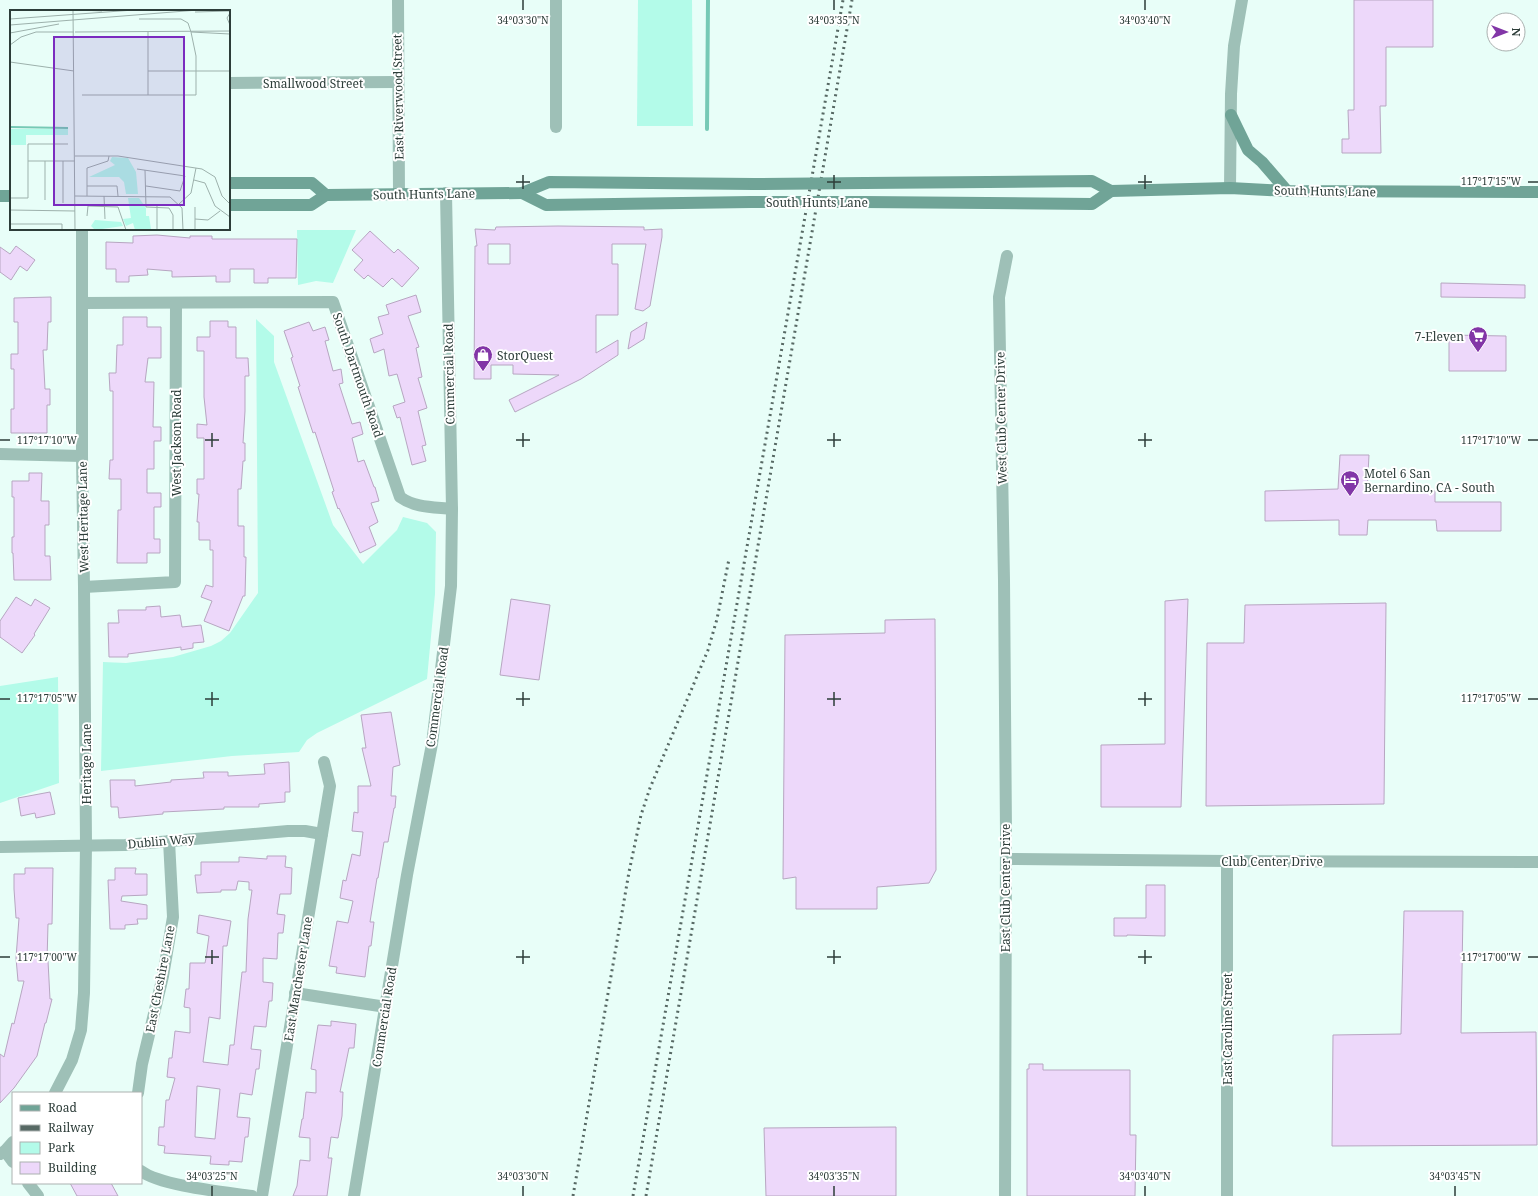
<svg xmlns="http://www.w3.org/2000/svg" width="1538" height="1196" viewBox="0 0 1538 1196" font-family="'Noto Serif',serif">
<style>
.green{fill:#b3fbe9}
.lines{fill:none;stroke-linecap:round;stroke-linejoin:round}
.stream{stroke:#76c9b5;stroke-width:4}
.building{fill:#edd8fa;stroke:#b7a6c1;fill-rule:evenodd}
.minor{stroke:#9ec0b7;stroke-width:12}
.secondary{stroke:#70a497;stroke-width:12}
.rail{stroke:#576964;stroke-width:3;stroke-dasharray:2 4;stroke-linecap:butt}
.secondary-bridge{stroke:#70a497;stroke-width:12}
.ticks{fill:none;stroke:#2d3d39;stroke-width:1.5}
.labels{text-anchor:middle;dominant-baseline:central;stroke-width:4;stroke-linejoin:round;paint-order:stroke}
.street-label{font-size:12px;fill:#2d3d39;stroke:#fff}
.poi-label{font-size:12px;fill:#2d3d39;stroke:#fff;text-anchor:start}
.inset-river{fill:none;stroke:#76c9b5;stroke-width:2}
.inset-road{fill:none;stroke:#9db1ac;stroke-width:1}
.view{fill:#7b2cbf;fill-opacity:0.15;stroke:#7b2cbf;stroke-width:2}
.inset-edge{fill:none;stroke:#2d3d39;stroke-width:2}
.ticks-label{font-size:10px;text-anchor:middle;fill:#2d3d39;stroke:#fff;stroke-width:4;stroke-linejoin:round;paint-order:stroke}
</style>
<rect width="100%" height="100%" fill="#e8fef8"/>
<g class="green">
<path d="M638 0H692L693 126H637Z"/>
<path d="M297 230H356L333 283 316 281 298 285Z"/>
<path d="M256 319 274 336V362L333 525 363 564 397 530 403 517 427 523 436 532 435 594 427 679 317 733 307 740 299 752 232 756 101 771 103 662 126 663 173 657 211 646 221 641 230 633 258 593Z"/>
<path d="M58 677 59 783 0 803V686Z"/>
</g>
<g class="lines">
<path class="stream" d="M707 129 708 0"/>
</g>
<g class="building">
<path d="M1354 0H1433V47H1386V106H1380L1381 153H1342V139H1349L1348 110H1354Z"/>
<path d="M558 226 644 227V230L662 229V237L650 306 643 311 635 309 646 244H612V264H618V315H596V353L618 340V355L581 379 515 412 509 400 559 375 513 374V365H491V379H474L475 246H477L475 229 495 230 496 227ZM488 244H510V264H488Z"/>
<path d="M370 231 394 253 398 249 419 268 402 287 392 278 383 287 368 275 364 279 354 270 363 260 352 250Z"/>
<path d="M157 235 190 238V236H212V239H297L296 278H268V283H254V269H230V282H216V276L172 277V271L147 269 148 275 129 276V282H116V269H106V242L133 243V236Z"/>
<path d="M16 246 35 260 27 271 20 266 11 280 0 272V247L10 254Z"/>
<path d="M1441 283 1525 285V298L1441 297Z"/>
<path d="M416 295 421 312 408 316 419 347 416 348 422 377 418 378 427 408 418 411 426 445 422 446 426 461 412 465 400 417 397 418 393 406 405 402 397 374 389 376 384 349 374 353 370 339 383 334 378 317 389 314 386 305Z"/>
<path d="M51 297V322H48L47 350H43L45 389H50V405H47V433H11V409H14V369H11V354H18V322H14V298Z"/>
<path d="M123 317H147V327H161V358H148L145 382H154L153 427H161V441H154V469H147V493H161V507H154V539H160V553H147V563H117L118 510H121V479H109L110 460H113V391H110L109 373H116L117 345H123Z"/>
<path d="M210 321H228V327H236V358H248L249 376H245V411L243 443H245V461H243L241 489H238V526H244V557H246L245 596H243L229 631 204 621 212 601 201 597 206 585 213 587V550H210V540H199V522H197L199 494H197V479H204V438H197V424L207 425 204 397V351H197V337H210Z"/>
<path d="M309 322 313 331 325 327 329 340 325 341 333 371 341 369 343 383 339 384 352 424 360 422 363 434 352 438 358 462 364 460 374 487H375L379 501 371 503 378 522 369 527 376 545 360 553 339 508 338 509 332 492 334 491 315 432 313 433 298 387 300 386 291 358 293 357 284 331Z"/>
<path d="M647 322 644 339 628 349 631 332Z"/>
<path d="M1449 335 1506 336V371H1449Z"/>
<path d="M1340 455H1369L1367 492 1435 491V502H1501V531H1437L1436 520H1368L1367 535H1339V520L1265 521V491L1338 489Z"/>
<path d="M29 473H42L41 501H49V525H45V556H50L51 580H14L13 553H12V537H14V497H12V481H29Z"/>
<path d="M16 597 31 606 35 599 50 608 34 634 35 635 22 653 0 637V621Z"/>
<path d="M511 599 550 605 539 680 500 675Z"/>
<path d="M1188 599 1181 807H1101V745L1165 744V601Z"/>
<path d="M1386 603 1384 804 1206 806 1207 643H1244L1245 605Z"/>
<path d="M160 606 161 617 180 615 182 627 201 625 204 642 193 643V648L181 650V647L128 654V657H109L108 623H119L118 610H146V607Z"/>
<path d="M935 619 936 870 929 883 877 887V909H796V877L783 879 785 635 885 633V620Z"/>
<path d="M391 712 400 765 393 767 391 796H396L395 808H394L388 842H384L378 878H377L370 922H374L371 946H369L365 977 336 973 337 967 329 966 337 921 348 923 353 901 340 898 343 880 346 881 352 854 360 856 363 832 352 831 354 812 358 813V786H371L362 748H366L361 715Z"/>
<path d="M289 762 290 792H285V802L259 804V807H224V809L163 812V814L119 818 118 807H111L110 780H135V786L171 782V780L204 778 203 772H228V776L265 774 264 764Z"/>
<path d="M50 792 55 814 36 818 35 813 21 816 18 798Z"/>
<path d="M267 856H286L285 867 292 868 291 894H280L277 914 285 915 283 933H278L277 959 263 958V982L273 983 272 1001H269L266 1027 254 1026 251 1049 261 1050 259 1069H256L252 1095 240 1093 237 1117 250 1118 248 1137H245L242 1162 229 1161V1165L210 1164 211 1156 164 1153 165 1146 158 1145 159 1127H164L166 1100H169L175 1078 167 1077 169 1058H172L175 1031 190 1033V1008L184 1007 186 989H189L190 963H205L206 958 209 936 197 933 199 915 231 921 227 946H223L220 1019 209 1017 203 1062 228 1065 230 1045H234L242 972H246L248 919 252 890H249V882L238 881 236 890H221V892L197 893 195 875H201V862H239V857L267 859ZM197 1086 220 1089 215 1139 195 1137Z"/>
<path d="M25 868H53L52 924H48L47 961H48L50 999H52L46 1023H45L37 1056 14 1088 0 1103V1054L4 1057 12 1023 14 1024 24 981H18L16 958 19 918H16L14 889V874H25Z"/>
<path d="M115 868H136L135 874H147V895L122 896 121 901 147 905V919H137L138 924 125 925V929H110L108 880H115Z"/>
<path d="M1146 885H1165V936L1127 935V936H1114V918H1146Z"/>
<path d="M1404 911H1463L1461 1033 1536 1032 1537 1145 1332 1146 1333 1035 1401 1034Z"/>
<path d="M331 1021 356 1024 354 1048H349L340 1092H343L342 1116 338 1138 331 1137 328 1158H332L327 1196H293L297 1186 300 1160 310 1161V1138L299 1137 302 1119H303L306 1092 316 1093V1070L311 1069 318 1025 331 1026Z"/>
<path d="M1029 1064H1043V1070H1130V1135H1136L1135 1196H1027V1069H1029Z"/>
<path d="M896 1127V1196H766L764 1128Z"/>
<path d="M70 1183H111L118 1196H77Z"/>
</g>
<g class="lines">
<g class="minor">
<path d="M398 0 399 195"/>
<path d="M229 83 398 82"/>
<path d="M556 127V0"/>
<path d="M1230 188 1231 94 1234 46 1242 0"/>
<path d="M82 303 333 302 400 497C415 508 433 507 452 509"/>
<path d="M0 454 82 456"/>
<path d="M84 587 175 582 176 304"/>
<path d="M0 847 125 845 288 831H305L322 834"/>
<path d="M1006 859 1227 861 1538 862"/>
<path d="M1227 861V1196"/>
<path d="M295 993 386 1007"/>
<path d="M55 1093 72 1060 81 1030 84 993 86 845 84 587 82 456V229"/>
<path d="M138 1093 142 1064 163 976 173 917 169 841"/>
<path d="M5 1151 13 1162"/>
<path d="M0 1154 5 1151 13 1142"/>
<path d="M141 1171C161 1186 225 1192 252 1196"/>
<path d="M28 1183 38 1196"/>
<path d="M262 1196 330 786 324 762"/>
<path d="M354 1196 407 875 432 744 451 586 452 509 446 193"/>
<path d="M1005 1196 1006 834 1004 580 999 297 1007 256"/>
</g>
<g class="secondary">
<path d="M1231 115 1248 150 1262 162 1287 191"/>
<path d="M229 183H312L326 195"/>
<path d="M865 183 1092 181 1111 191 1230 188 1287 191 1538 192"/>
<path d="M522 193 546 205 751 202"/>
<path d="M0 196H11"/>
<path d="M863 202 1092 204 1111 191"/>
<path d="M229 205H311L326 195 522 193 549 182 754 184"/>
</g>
<g class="rail">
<path d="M573 1196 629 872 641 815 650 788 708 650 717 619 729 559"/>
<path d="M633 1196 843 0"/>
<path d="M646 1196 852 0"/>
</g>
<g class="secondary-bridge">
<path d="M754 184 865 183"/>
<path d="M751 202H863"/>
</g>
</g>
<path class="ticks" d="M523 0V10M834 0V10M1145 0V10M523 175V189M834 175V189M1145 175V189M516 182H530M827 182H841M1138 182H1152M1528 182H1538M212 433V447M523 433V447M834 433V447M1145 433V447M0 440H10M205 440H219M516 440H530M827 440H841M1138 440H1152M1528 440H1538M212 692V706M523 692V706M834 692V706M1145 692V706M0 699H10M205 699H219M516 699H530M827 699H841M1138 699H1152M1528 699H1538M212 950V964M523 950V964M834 950V964M1145 950V964M0 957H10M205 957H219M516 957H530M827 957H841M1138 957H1152M1528 957H1538M212 1186V1196M523 1186V1196M834 1186V1196M1145 1186V1196M1455 1186V1196"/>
<defs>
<symbol id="supermarket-pin" viewBox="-11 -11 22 30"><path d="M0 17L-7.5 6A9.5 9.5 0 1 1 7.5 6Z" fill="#8236a7" stroke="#fff"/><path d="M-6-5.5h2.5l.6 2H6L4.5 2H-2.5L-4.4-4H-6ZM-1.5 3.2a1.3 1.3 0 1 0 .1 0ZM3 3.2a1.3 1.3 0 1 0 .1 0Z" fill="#fff"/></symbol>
<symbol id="shop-pin" viewBox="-11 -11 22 30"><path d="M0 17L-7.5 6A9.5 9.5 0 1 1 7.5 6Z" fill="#8236a7" stroke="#fff"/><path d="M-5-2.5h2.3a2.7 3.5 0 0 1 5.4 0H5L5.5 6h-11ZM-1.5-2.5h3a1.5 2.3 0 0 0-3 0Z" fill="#fff"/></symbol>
<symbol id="hotel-pin" viewBox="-11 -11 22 30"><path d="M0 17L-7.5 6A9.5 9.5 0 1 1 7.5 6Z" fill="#8236a7" stroke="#fff"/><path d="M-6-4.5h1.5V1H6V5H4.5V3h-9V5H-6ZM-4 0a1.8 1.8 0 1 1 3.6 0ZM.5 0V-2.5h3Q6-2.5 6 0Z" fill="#fff"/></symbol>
</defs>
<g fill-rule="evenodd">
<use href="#supermarket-pin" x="1467" y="325" width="22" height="30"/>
<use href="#shop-pin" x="472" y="344" width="22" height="30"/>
<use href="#hotel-pin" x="1339" y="469" width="22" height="30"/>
</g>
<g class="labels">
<g class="street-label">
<text x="313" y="83">Smallwood Street</text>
<text transform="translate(398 97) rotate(-91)">East Riverwood Street</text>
<text transform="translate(1325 191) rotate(1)">South Hunts Lane</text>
<text transform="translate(424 194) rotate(-1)">South Hunts Lane</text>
<text x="817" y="202">South Hunts Lane</text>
<text transform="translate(449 374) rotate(-91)">Commercial Road</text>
<text transform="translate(358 375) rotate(71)">South Dartmouth Road</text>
<text transform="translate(1001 418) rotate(-91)">West Club Center Drive</text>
<text transform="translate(176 443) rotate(-90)">West Jackson Road</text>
<text transform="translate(83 517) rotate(-91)">West Heritage Lane</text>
<text transform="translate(437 697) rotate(-82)">Commercial Road</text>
<text transform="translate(86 764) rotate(-90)">Heritage Lane</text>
<text transform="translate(161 841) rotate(-5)">Dublin Way</text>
<text x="1272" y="861">Club Center Drive</text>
<text transform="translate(1005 888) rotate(-90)">East Club Center Drive</text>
<text transform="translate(160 979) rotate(-79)">East Cheshire Lane</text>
<text transform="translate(298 979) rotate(-81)">East Manchester Lane</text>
<text transform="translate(384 1017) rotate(-81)">Commercial Road</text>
<text transform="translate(1227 1029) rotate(-90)">East Caroline Street</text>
</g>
<g class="poi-label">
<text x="1464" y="336" text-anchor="end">7-Eleven</text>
<text x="497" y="355">StorQuest</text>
<text x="1364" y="473">Motel 6 San<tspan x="1364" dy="14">Bernardino, CA - South</tspan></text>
</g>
</g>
<g transform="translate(10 10)">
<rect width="220" height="220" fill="#e8fef8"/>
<path d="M0 119H58V125H16V135H1ZM102 147 118 148 126 162 128 184H116L114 172 109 167H79L105 155 100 151ZM118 188H129L136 198V206H139L141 219 145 220H125L123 213 116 216 113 209 121 208ZM85 210 111 212 113 216 85 220 81 216Z" fill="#b3fbe9"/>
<path class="inset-river" d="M0 117 58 118"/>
<path class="inset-road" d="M63 0 65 220M71 0 92 1M185 2 220 1M220 3 217 8 220 15M0 9 124 0M129 9H171L178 13 181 22M0 15 188 0M65 22 220 21M181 22 220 24M0 23 49 14M0 35 11 27 26 22H64M0 52 64 61M138 61H220M72 85H186V46L181 22M138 85V22M0 137V188H18V134H58M65 146H108L192 159 205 167 212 186 220 194M18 151H65M35 151V190M53 151V193M127 159 175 166 170 181 136 176M135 160 136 197 159 198 163 205V220M184 170 195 173 205 196 220 207M77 176H107L108 186M65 186 160 187 172 198 173 220M77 186V158L98 151 99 146M94 186 95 209M169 194 181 183 186 158M147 196V220M185 197V220M0 200 65 201M77 206 78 196 108 197 116 220M185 209 198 210 210 201M0 214H52V220"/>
<path class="view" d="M44 27H174V195H44Z"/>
<rect width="220" height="220" class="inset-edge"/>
</g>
<g class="ticks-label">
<text x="523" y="24">34°03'30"N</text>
<text x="834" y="24">34°03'35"N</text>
<text x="1145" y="24">34°03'40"N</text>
<text x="1491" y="185">117°17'15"W</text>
<text x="1491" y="444">117°17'10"W</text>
<text x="47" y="444">117°17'10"W</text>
<text x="1491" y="702">117°17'05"W</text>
<text x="47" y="702">117°17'05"W</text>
<text x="1491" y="961">117°17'00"W</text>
<text x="47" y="961">117°17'00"W</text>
<text x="212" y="1180">34°03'25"N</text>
<text x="523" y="1180">34°03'30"N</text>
<text x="834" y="1180">34°03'35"N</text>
<text x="1145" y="1180">34°03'40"N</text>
<text x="1455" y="1180">34°03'45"N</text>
</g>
<rect x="12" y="1092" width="130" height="92" fill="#ffffff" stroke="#abb1b0"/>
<rect x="20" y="1105" width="20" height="6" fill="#70a497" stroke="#abb1b0"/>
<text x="48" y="1112" font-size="12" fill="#2d3d39">Road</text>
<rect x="20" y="1125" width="20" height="6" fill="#576964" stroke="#abb1b0"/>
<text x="48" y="1132" font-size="12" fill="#2d3d39">Railway</text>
<rect x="20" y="1142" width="20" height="12" fill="#b3fbe9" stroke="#abb1b0"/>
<text x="48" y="1152" font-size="12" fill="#2d3d39">Park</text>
<rect x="20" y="1162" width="20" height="12" fill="#edd8fa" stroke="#abb1b0"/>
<text x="48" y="1172" font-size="12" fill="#2d3d39">Building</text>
<g transform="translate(1506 32) rotate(90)"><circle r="19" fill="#ffffff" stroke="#abb1b0"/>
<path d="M0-3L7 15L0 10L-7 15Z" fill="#8236a7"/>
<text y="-6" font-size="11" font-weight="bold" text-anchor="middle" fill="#2d3d39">N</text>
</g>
</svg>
